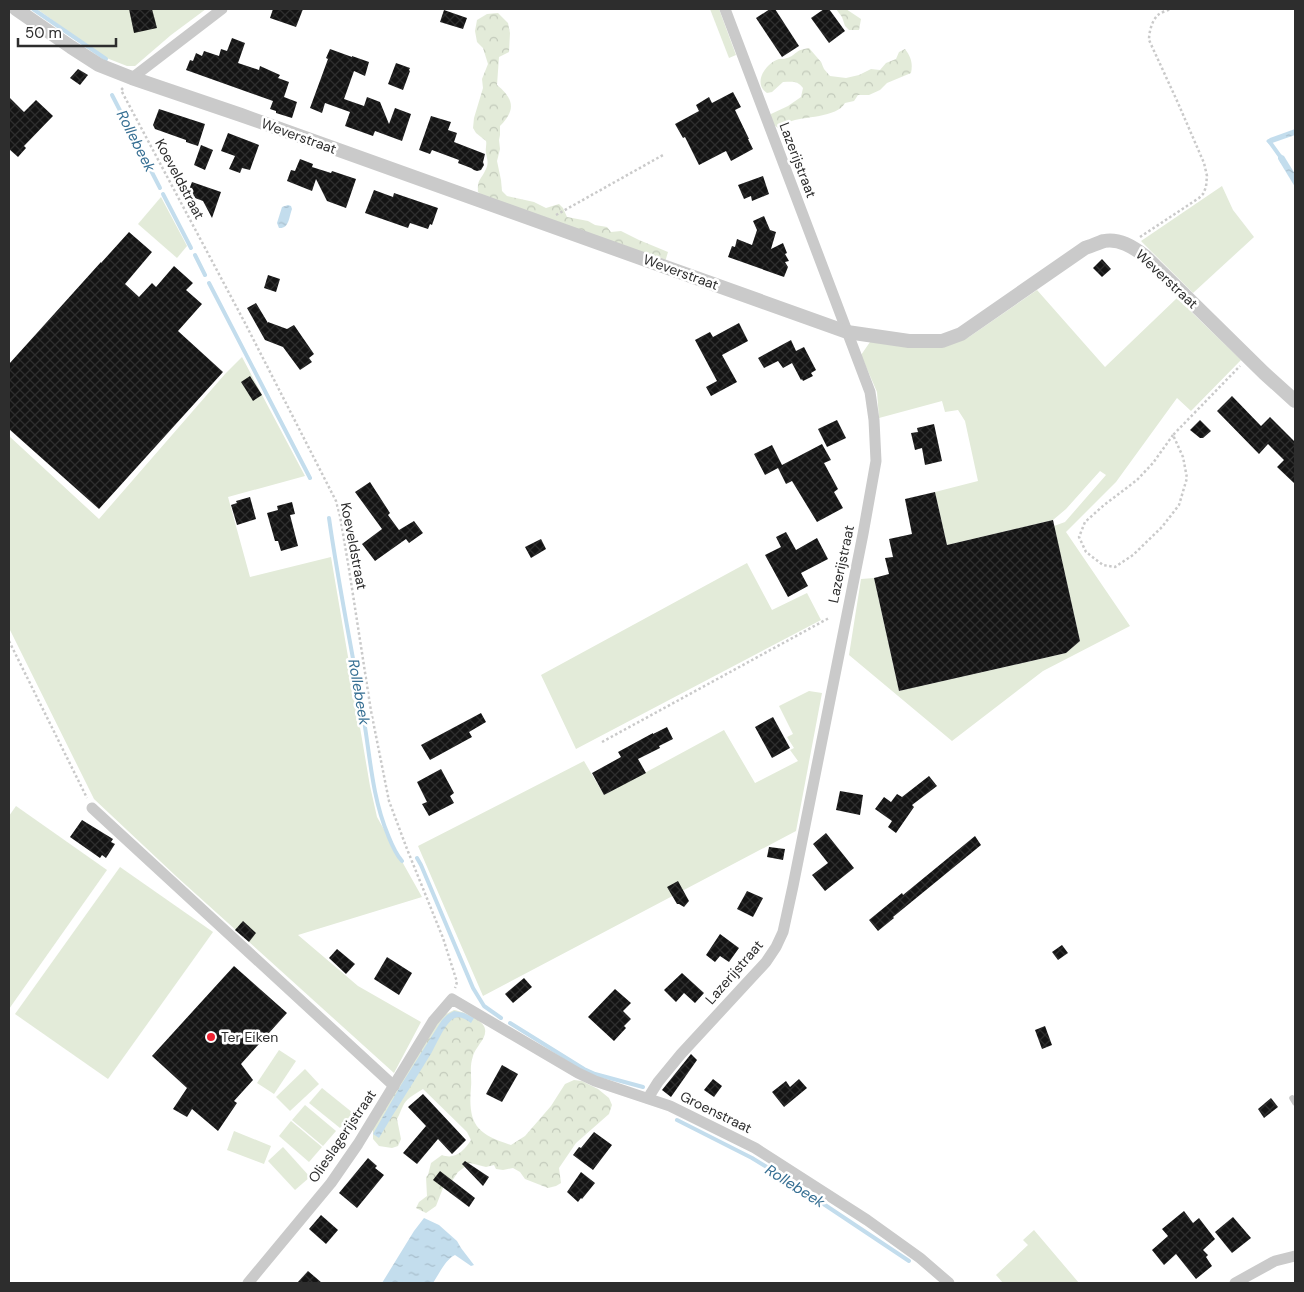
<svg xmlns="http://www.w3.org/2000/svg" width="1304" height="1292" viewBox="0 0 1304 1292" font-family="'DM Sans',sans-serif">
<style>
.green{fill:#e3ebd9}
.forest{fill:url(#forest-crowns)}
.water{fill:url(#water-ripples)}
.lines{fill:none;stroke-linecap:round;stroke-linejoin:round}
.stream{stroke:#c3dded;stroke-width:4}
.building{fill:url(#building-cross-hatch)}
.path{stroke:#cacaca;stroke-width:2.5;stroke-dasharray:2.5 2.5;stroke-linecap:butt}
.service{stroke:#cacaca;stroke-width:5.5}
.minor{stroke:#cacaca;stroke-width:11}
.tertiary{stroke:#cacaca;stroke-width:14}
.poi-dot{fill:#ef2332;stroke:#fff;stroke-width:2}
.labels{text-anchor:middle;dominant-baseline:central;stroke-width:5;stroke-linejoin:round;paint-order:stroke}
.street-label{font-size:14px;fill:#2d2d2d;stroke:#fff}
.poi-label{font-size:14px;fill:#2d2d2d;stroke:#fff;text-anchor:start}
.water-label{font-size:15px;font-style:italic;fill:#366f93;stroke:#fff}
</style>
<defs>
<pattern id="forest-crowns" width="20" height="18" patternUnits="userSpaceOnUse" patternTransform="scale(1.25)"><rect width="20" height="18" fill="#e3ebd9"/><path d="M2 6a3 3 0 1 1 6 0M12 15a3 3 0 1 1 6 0" fill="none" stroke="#c3cabb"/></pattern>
<pattern id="water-ripples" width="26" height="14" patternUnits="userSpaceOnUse" patternTransform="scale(1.25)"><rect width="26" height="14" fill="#c3dded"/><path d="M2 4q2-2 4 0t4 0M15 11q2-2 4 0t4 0" fill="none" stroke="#a8becc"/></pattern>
<pattern id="building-cross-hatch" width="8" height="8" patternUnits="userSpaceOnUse" patternTransform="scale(1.25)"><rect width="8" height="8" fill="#141414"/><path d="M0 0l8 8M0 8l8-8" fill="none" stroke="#2e2e2e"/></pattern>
</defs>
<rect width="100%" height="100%" fill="#fff"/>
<g class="green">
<path d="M37 9H206L171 35 135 66H127L104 57Z"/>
<path d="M710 9H719L736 55 729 58Z"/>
<path d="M1222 186 1233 210 1254 237 1193 293 1141 241Z"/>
<path d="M161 197 187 246 177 258 138 224Z"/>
<path d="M1037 290 1105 367 1177 298 1241 360 1191 411 1177 398 1116 482 1066 532 1130 626 1043 671 952 741 849 655 861 579 874 578 899 691 1066 653 1080 641 1054 526 1065 522 1106 475 1100 471 1066 509 1053 520 947 545 935 492 978 481 965 421 958 410 945 412 942 401 879 418 877 392 861 355 870 342 949 345 969 337Z"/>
<path d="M242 357 305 476 228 497 250 577 331 557 370 786 377 817 422 897 298 935 358 986 421 1022 394 1073 177 877 94 799 9 628V436L99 519 225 374Z"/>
<path d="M747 563 772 610 807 593 821 620 576 749 541 675Z"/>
<path d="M809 691 822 693 796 831 483 996 418 846 584 761 604 795 724 730 755 783 798 761 790 750 794 748 787 737 793 734 779 706Z"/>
<path d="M16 806 107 870 9 1009V816Z"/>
<path d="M120 867 213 932 108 1079 15 1014Z"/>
<path d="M279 1050 296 1061 274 1094 257 1083Z"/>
<path d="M305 1069 319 1084 290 1111 276 1097Z"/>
<path d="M322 1088 353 1113 340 1128 309 1103Z"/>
<path d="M305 1105 336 1131 323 1146 292 1120Z"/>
<path d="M291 1121 322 1147 309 1162 279 1136Z"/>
<path d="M234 1131 271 1146 264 1164 227 1150Z"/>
<path d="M283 1147 310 1177 295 1190 268 1161Z"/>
<path d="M1034 1230 1079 1283H1003L996 1275 1028 1245 1023 1240Z"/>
</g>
<g class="forest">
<path d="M836 9H846L861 19 859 30H849L845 26 842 17Z"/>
<path d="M498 13 508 23 510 33 509 52 499 57 497 85C514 99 516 110 500 126V135L499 140 500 149 497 161 501 180 502 191 507 196 534 202 546 208 559 204 563 208 567 217 588 221 595 225 607 227 611 232 621 231 639 240 668 252 665 262 485 197 478 192C477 179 481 180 486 169 489 163 487 159 486 153 485 149 487 145 486 141L476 133 473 128 474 118 483 88 482 79 488 64 483 48 477 42 475 31 477 20 487 14Z"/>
<path d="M809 48 821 62 824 69 830 76 846 78 859 75 871 69 880 70 886 63 896 59 899 52 905 49C911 57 913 63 911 73L887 83 880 90 869 95H858L854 101 845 103C837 118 803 116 789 122 785 123 782 126 778 128L771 123V114L788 106 801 97 803 88C797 80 792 82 783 82L772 92 767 93C752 83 766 63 779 59 782 59 785 59 787 58 797 55 794 50 809 48Z"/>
<path d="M454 1010C462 1011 484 1020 485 1029 487 1039 475 1047 473 1056 469 1068 472 1076 471 1087 468 1123 475 1134 511 1145L525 1136 551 1106 565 1084 574 1080 582 1081 598 1089 609 1098 612 1105 609 1114 576 1143 559 1168 561 1183 556 1186 548 1188 525 1179 520 1172 513 1168 503 1170 496 1169 494 1165 486 1167 470 1163 458 1172 450 1184 443 1188 436 1206 426 1213 416 1208 419 1202 427 1196 426 1177 428 1175 431 1163 442 1155C455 1160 464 1151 471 1140L467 1132 423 1089C417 1093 408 1097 404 1104 401 1109 400 1114 397 1119L401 1139 398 1146 392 1148 379 1146 373 1139V1126L440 1017Z"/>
</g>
<g class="water">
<path d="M1295 129V135L1269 144 1266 141 1270 138Z"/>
<path d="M1280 154 1284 156 1295 174V187L1278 159V155Z"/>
<path d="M288 205 291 206 292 209C289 217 289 229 279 228L277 223 282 207Z"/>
<path d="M454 1011 464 1013 474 1018 471 1023C465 1019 459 1015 453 1019 445 1024 437 1043 432 1052 415 1080 396 1109 379 1138L373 1134 401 1085 442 1020 447 1015Z"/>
<path d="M424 1218 439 1225 457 1241 461 1248 474 1265 471 1266 455 1255C445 1260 439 1274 433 1283H382L414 1231Z"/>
</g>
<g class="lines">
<g class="stream">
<path d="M33 9 106 59"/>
<path d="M112 95 160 188"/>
<path d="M1271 141H1269L1282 159"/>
<path d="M163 194 191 248"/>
<path d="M195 255 205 275"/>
<path d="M209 283 310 478"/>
<path d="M329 518C338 582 351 645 362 709 370 751 371 795 388 835 392 845 395 853 402 861"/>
<path d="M417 858 421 865 473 988 484 1006 501 1018"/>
<path d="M510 1023 584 1069 595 1074 643 1087"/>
<path d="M677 1120 752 1158 780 1175 909 1261"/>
</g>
</g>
<g class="building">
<path d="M129 9H152L157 28 134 33Z"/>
<path d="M273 9H303L296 27 270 18Z"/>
<path d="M770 9H775L799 46 782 57 756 18Z"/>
<path d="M824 9H829L845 31 829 43 811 18Z"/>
<path d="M444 10 467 18 463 29 440 22Z"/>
<path d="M232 38 245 43 238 63 259 70 260 66 280 75 278 78 289 82 284 97 297 102 292 118 276 113V111L270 109 273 101 186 70 190 60 193 61 196 53 202 56 204 51 219 56 221 49 227 51Z"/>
<path d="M330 49 352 57V56L369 62 365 76 354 71 344 99 364 106 367 97 380 102 389 124 395 108 411 114 402 141 375 131 373 136 345 126 350 112 325 103 322 113 310 108 328 59 326 58Z"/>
<path d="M396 63 410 68 409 70 410 71 403 90 388 84Z"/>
<path d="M78 69 88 75 80 85 70 78Z"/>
<path d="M733 92 741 107 735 110 749 139H748L753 149 731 161 726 151 699 165 685 137 683 138 675 124 699 111 696 105 709 97 712 103Z"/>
<path d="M9 97 24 112 36 100 53 116 24 146 26 148 18 157 9 149Z"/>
<path d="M159 109 205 124 198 146 186 142V140L155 129 153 125Z"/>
<path d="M431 116 451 122 448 130 457 133 454 142 485 154 483 162 484 165 481 170 477 171 474 170 471 168 458 163 459 160 432 150 430 154 419 150Z"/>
<path d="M228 133 259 145 250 170 242 168 240 173 229 169 235 156 221 151Z"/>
<path d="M201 145 213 150 205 170 194 165Z"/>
<path d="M300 159 313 164 312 167 331 173 332 171 356 179 346 208 327 201 316 179 312 191 287 181 291 170 295 171Z"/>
<path d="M763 176 769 194 752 201 751 196 744 199 738 185Z"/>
<path d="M192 182 221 192 212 218 203 201 187 195Z"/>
<path d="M374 190 393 197 394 193 438 208 432 225 430 224 428 229 410 223 408 228 365 213Z"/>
<path d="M764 216 770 230 776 232 771 249 783 243 787 253 785 254 789 261 785 262 788 267 784 277 728 257 732 246 735 247 737 239 752 245 757 230 753 221Z"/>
<path d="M129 232 152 252 125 284 139 297 152 283 156 287 174 266 193 283 186 290 202 304 178 331 223 372 99 509 9 429V364L101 262V263Z"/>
<path d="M1102 259 1111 269 1102 277 1093 268Z"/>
<path d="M268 275 280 279 276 292 264 288Z"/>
<path d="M256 303 268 323V322L287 329 294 325 314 354 309 358 312 362 300 370 283 347 265 340 247 308Z"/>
<path d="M739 323 748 341 722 355 737 382 711 396 706 387 717 381 695 340 710 332 713 337Z"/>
<path d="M791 340 796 351 804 347 816 370 811 373 813 376 803 381 802 379 801 380 792 363 783 368 778 361 764 368 758 358Z"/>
<path d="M250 376 262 395 253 401 241 382Z"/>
<path d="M1232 396 1261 426 1270 417 1295 442V484L1277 467 1284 460 1268 444 1259 454 1217 411Z"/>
<path d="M837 420 846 438 827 447 818 429Z"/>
<path d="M1200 420 1211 431 1203 438H1200L1190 430Z"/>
<path d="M934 424 942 461 925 465 922 448 915 450 911 433 918 432 917 428Z"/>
<path d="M822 444 831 460 824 463 838 489 834 492 843 508 817 522 792 481 786 484 778 468 765 475 754 454 772 445 782 465Z"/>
<path d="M370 482 390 513 388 515 399 530 414 521 423 533 409 543 406 539 375 561 362 544 382 529 355 492Z"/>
<path d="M935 492 947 545 1053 520 1080 641 1066 653 899 691 874 578 889 574 885 558 893 557 889 539 912 534 905 499Z"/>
<path d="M250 497 256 519 237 525 231 505 237 503 236 501Z"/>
<path d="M292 502 295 514 290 515 298 546 281 551 278 541H275L267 513 278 510 277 506Z"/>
<path d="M786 532 796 550 817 538 828 559 801 573 808 586 788 597 765 555 781 547 776 537Z"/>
<path d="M541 539 546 549 531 558 525 547Z"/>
<path d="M481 713 486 722 469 732 472 737 430 760 421 745Z"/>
<path d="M773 717 790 748 772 758 755 727Z"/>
<path d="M667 727 673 739 659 746 660 748 638 759 646 773 604 795 592 773 621 757 618 752 653 733V734Z"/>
<path d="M441 769 454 793 450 796 454 803 429 816 422 804 427 802 417 782Z"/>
<path d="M929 776 937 786 912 805 914 807 896 833 888 827 892 821 875 809 884 797 891 802 897 794 902 797Z"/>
<path d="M840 791 863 795 860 815 836 810Z"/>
<path d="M82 820 113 839 111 842 115 844 106 858 102 855 100 858 70 837Z"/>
<path d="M826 833 854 868 825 891 812 875 828 863 813 844Z"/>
<path d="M975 836 981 845 893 917 894 918 878 931 869 920 902 893 903 895Z"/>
<path d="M769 847 785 849 783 860 767 857Z"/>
<path d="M678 881 689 901 684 907 679 904H677L667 887Z"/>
<path d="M747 891 763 898 753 917 737 909Z"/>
<path d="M243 921 256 933 249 942 235 930Z"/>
<path d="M720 934 739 948 729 962 720 956 715 962 706 955Z"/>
<path d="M1062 945 1068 953 1058 960 1052 952Z"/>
<path d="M337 949 355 964 346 974 329 958Z"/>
<path d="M387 957 412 973 399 995 374 979Z"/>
<path d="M234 966 287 1013 241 1064 253 1080 234 1101 237 1103 218 1131 192 1109 187 1117 173 1109 187 1088 152 1056Z"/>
<path d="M682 973 704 993 695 1003 684 993 676 1002 664 990Z"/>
<path d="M524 978 532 987 513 1003 505 994Z"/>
<path d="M615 989 631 1003 623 1011 631 1019 624 1026 626 1028 614 1041 588 1017Z"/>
<path d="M1045 1026 1052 1045 1042 1049 1035 1030Z"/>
<path d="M691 1054 697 1060 671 1097 662 1090Z"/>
<path d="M502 1065 518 1074 502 1102 486 1094Z"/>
<path d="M713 1079 722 1086 714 1097 704 1090Z"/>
<path d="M799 1079 807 1088 784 1107 772 1092 786 1081 790 1087Z"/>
<path d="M423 1094 466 1140 452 1154 438 1139 417 1164 403 1153 426 1126 408 1107Z"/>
<path d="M1271 1098 1278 1107 1264 1118 1258 1109Z"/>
<path d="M594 1132 612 1145 593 1170 573 1155 579 1147 581 1148Z"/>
<path d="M368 1158 377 1166 375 1168 384 1175 357 1208 339 1193Z"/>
<path d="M465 1161 489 1177 483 1186 462 1164Z"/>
<path d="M440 1171 475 1198 469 1207 433 1180Z"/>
<path d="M581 1172 595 1183 582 1199 581 1198 578 1202 567 1192Z"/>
<path d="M1184 1211 1193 1223 1199 1218 1215 1239 1203 1250 1208 1255 1206 1257 1212 1266 1196 1279 1176 1254 1164 1265 1152 1250 1168 1236 1162 1229Z"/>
<path d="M321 1215 338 1230 326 1244 309 1229Z"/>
<path d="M1233 1217 1251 1238 1232 1253 1215 1232Z"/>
<path d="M308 1271 322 1283H297Z"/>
</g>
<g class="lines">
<g class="path">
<path d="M123 88 121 90 245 323 336 501 340 516 349 569 371 711 389 801 407 849 443 938 457 982 455 988"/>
<path d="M556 215 663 155"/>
<path d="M1140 237 1199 198 1203 194 1206 187 1207 176 1204 163 1178 103 1149 40C1149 32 1152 20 1158 15 1161 12 1167 11 1170 9"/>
<path d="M1173 435 1153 463 1137 480 1104 505 1085 522 1079 537 1086 552 1103 565 1115 567 1133 555 1162 527 1179 505 1187 478 1183 457 1173 435 1240 366"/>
<path d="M9 641 87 798"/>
<path d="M602 742 829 618"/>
</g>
<path class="service" d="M1292 1098 1295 1103"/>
<g class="minor">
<path d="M132 78 222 9"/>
<path d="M92 808 394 1086"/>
<path d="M648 1098 658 1082 681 1054 766 962 776 947 783 932 793 886 863 534 876 461 874 420 870 392 725 9"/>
<path d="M248 1283 331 1183 358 1144 433 1021 452 999 578 1073 595 1081 670 1106 755 1148 867 1220 920 1258 949 1283"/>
<path d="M1235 1283 1275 1261 1295 1256"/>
</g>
<path class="tertiary" d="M16 9 71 47 99 65 132 78 241 115 847 332 909 341H942L961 334 1085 248C1091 246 1098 243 1104 241 1119 238 1133 247 1145 256L1264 373 1295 401"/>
</g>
<circle class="poi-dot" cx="211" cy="1037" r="5"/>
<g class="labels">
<g class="street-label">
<text transform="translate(299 136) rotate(20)">Weverstraat</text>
<text transform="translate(798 160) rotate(69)">Lazerijstraat</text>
<text transform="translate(180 179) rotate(62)">Koeveldstraat</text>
<text transform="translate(681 272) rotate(20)">Weverstraat</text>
<text transform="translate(1167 279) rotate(43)">Weverstraat</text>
<text transform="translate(354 546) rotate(79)">Koeveldstraat</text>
<text transform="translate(841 564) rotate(-78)">Lazerijstraat</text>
<text transform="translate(734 972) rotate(-49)">Lazerijstraat</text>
<text transform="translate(716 1112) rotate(26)">Groenstraat</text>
<text transform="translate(342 1136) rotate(-56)">Olieslagerijstraat</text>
</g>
<g class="poi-label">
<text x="221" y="1037">Ter Eiken</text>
</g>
<g class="water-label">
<text transform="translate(136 141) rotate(63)">Rollebeek</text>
<text transform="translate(359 692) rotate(80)">Rollebeek</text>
<text transform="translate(795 1186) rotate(32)">Rollebeek</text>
</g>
</g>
<rect width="1304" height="1292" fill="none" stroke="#2d2d2d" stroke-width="20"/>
<path d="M18 38v8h98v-8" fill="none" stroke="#2d2d2d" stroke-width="2.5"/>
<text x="25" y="38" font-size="15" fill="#2d2d2d" stroke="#ffffff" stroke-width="4" paint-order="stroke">50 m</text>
</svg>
